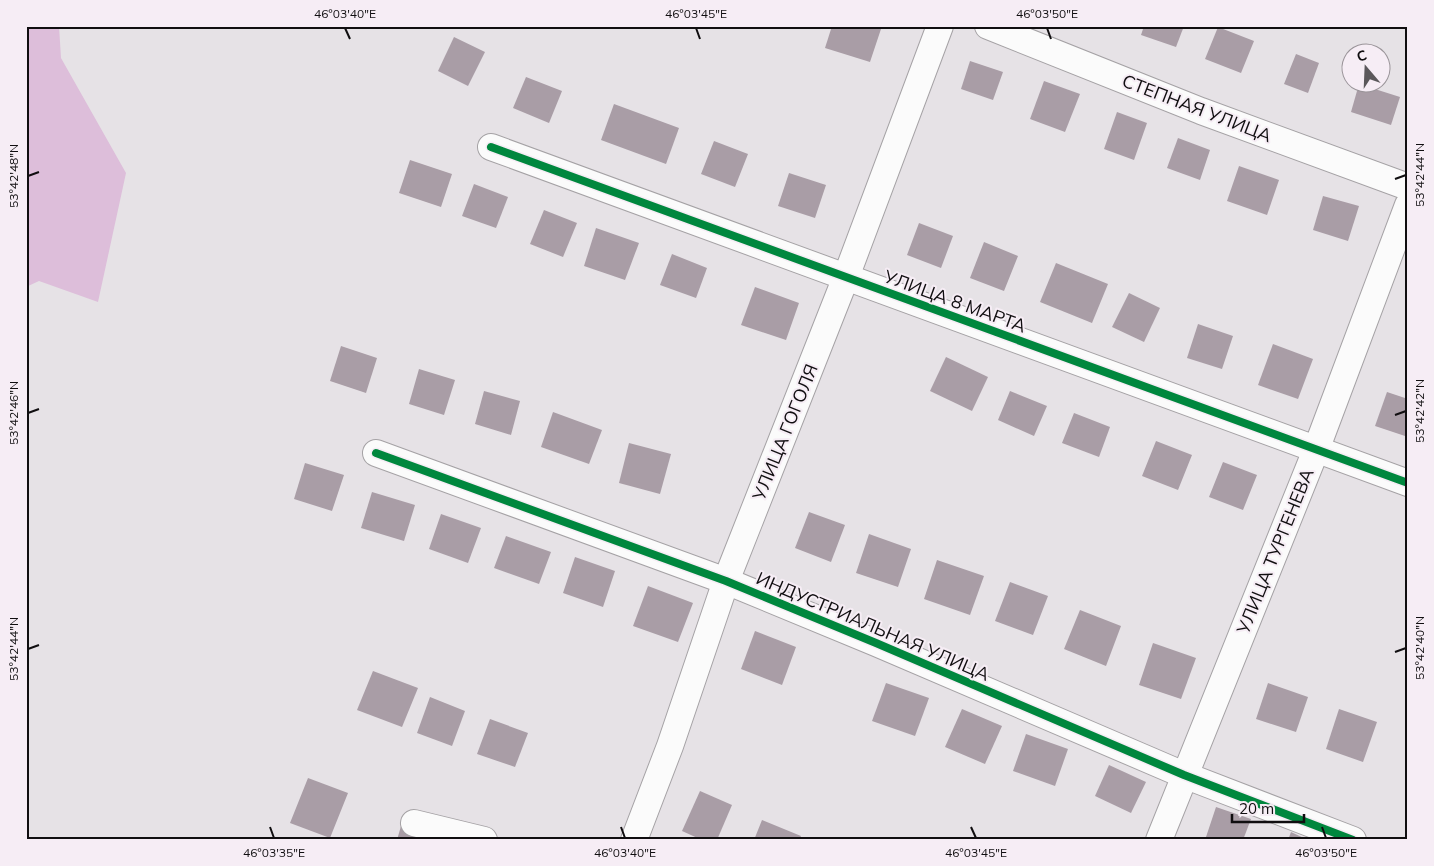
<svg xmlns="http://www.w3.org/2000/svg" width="1434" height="866" viewBox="0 0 1434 866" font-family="Mulish,sans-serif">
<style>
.forest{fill:#ddbeda}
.building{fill:#a99da6}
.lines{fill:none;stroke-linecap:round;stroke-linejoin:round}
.minor-casing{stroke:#a5a2a5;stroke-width:28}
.minor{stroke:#fbfbfb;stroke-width:26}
.cycleway-casing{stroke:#f6edf5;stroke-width:11}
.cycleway{stroke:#00873e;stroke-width:8}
.ticks{fill:none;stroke:#100e10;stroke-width:2}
.labels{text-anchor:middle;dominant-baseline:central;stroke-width:4;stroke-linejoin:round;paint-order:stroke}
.street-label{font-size:18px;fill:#100e10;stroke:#f6edf5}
.neatline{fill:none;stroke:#100e10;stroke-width:2}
.ticks-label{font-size:12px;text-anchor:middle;fill:#100e10}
</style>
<rect width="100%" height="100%" fill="#e6e2e6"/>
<path class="forest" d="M26 26H59L61 58 126 173 98 302 39 281 26 287Z"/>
<g class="building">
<path d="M832 26H882L870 62 825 48Z"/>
<path d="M1144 26H1184L1176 47 1141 35Z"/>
<path d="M1218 27 1254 41 1241 73 1205 59Z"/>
<path d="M454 37 485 52 468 86 438 71Z"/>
<path d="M1296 54 1319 63 1308 93 1284 84Z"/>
<path d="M970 61 1003 72 993 100 961 89Z"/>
<path d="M526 77 562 91 549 123 513 108Z"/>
<path d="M1044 81 1080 94 1065 132 1030 119Z"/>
<path d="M1359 84 1400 97 1391 125 1351 112Z"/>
<path d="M614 104 679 128 666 164 601 140Z"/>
<path d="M1117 112 1147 123 1134 160 1104 149Z"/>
<path d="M1178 138 1210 150 1200 180 1167 168Z"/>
<path d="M714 141 748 154 735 187 701 174Z"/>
<path d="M410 160 452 174 441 207 399 193Z"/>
<path d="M1239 166 1279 180 1267 215 1227 201Z"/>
<path d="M789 173 826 185 815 218 778 206Z"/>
<path d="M474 184 508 197 496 228 462 216Z"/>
<path d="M1323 196 1359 206 1348 241 1313 230Z"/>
<path d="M544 210 577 223 563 257 530 244Z"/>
<path d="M919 223 953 236 941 268 907 255Z"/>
<path d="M596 228 639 243 625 280 584 266Z"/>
<path d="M984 242 1018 256 1004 291 970 278Z"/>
<path d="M672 254 707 268 696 298 660 285Z"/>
<path d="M1056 263 1108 284 1092 323 1040 302Z"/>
<path d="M755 287 799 303 786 340 741 325Z"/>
<path d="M1129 293 1160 308 1144 342 1112 327Z"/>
<path d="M1198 324 1233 336 1222 369 1187 358Z"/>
<path d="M1273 344 1313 359 1298 399 1258 385Z"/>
<path d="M341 346 377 358 366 393 330 381Z"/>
<path d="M946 357 988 377 972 411 930 391Z"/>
<path d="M419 369 455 380 444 415 409 404Z"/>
<path d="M484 391 520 401 511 435 475 424Z"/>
<path d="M1010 391 1047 406 1034 436 998 420Z"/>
<path d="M1387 392 1408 399V437L1375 426Z"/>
<path d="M553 412 602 430 589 464 541 447Z"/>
<path d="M1074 413 1110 427 1099 457 1062 443Z"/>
<path d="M1156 441 1192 455 1178 490 1142 476Z"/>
<path d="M629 443 671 454 660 494 619 483Z"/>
<path d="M1223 462 1257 475 1243 510 1209 497Z"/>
<path d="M305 463 344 475 332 511 294 499Z"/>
<path d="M372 492 415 505 404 541 361 528Z"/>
<path d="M809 512 845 525 831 562 795 548Z"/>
<path d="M441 514 481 528 468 563 429 549Z"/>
<path d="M869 534 911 549 898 587 856 573Z"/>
<path d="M506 536 551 552 539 584 494 568Z"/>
<path d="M575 557 615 571 603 607 563 593Z"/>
<path d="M937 560 984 576 970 615 924 599Z"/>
<path d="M1010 582 1048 596 1033 635 995 621Z"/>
<path d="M648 586 693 603 678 642 633 626Z"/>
<path d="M1080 610 1121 626 1106 666 1064 649Z"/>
<path d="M755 631 796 647 782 685 741 669Z"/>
<path d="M1153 643 1196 658 1181 699 1139 685Z"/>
<path d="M373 671 418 688 402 727 357 710Z"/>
<path d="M886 683 929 698 915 736 872 721Z"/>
<path d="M1268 683 1308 697 1296 732 1256 719Z"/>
<path d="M430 697 465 711 452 746 417 733Z"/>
<path d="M962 709 1002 726 985 764 945 747Z"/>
<path d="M1339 709 1377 722 1363 762 1326 749Z"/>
<path d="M490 719 528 733 515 767 477 754Z"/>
<path d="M1026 734 1068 749 1055 786 1013 771Z"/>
<path d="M1109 765 1146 782 1131 813 1095 796Z"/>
<path d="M308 778 348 793 330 838 290 823Z"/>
<path d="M700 791 732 805 717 840H702L682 831Z"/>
<path d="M1216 807 1251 819 1243 840H1205Z"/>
<path d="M762 820 801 836 799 840H754Z"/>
<path d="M401 826 436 838V840H397Z"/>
<path d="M1291 832 1308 840H1288Z"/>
</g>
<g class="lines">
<defs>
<g id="minor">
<path d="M988 26 1201 111 1408 187"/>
<path d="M491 147 1408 483"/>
<path d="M376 453 726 581 876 643 1184 775 1353 840"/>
<path d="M414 823 484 840"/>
<path d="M634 840 670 746 726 581 846 277 940 26"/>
<path d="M1159 840 1316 450 1408 205"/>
</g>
</defs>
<use href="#minor" class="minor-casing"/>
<use href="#minor" class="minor"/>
<defs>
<g id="cycleway">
<path d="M491 147 1408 483"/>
<path d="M376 453 726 581 876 643 1184 775 1353 840"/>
</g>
</defs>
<use href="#cycleway" class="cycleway-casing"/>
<use href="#cycleway" class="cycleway"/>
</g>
<path class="ticks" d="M345 28 350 39M696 28 700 39M1047 28 1051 39M28 176 39 172M1395 179 1406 175M28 413 39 409M1395 415 1406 411M28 649 39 645M1395 652 1406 648M270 827 274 838M621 827 625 838M971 827 976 838M1322 827 1326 838"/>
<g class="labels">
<g class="street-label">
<text transform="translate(1197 108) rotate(21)">СТЕПНАЯ УЛИЦА</text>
<text transform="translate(955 301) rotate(20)">УЛИЦА 8 МАРТА</text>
<text transform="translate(785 432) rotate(-68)">УЛИЦА ГОГОЛЯ</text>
<text transform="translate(1275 551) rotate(-68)">УЛИЦА ТУРГЕНЕВА</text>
<text transform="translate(873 626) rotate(23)">ИНДУСТРИАЛЬНАЯ УЛИЦА</text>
</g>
</g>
<rect width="1434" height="866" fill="none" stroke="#f6edf5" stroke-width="55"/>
<g transform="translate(1366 68) rotate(341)"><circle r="24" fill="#f6edf5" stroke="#9a9499"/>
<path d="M0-4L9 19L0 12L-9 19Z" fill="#5b585b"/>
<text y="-8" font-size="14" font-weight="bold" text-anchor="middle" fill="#100e10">С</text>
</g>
<path d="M1232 814v8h72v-8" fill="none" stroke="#100e10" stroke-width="2.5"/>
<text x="1239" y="814" font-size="15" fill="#100e10" stroke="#f6edf5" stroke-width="4" paint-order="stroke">20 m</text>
<rect x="28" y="28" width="1378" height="810" class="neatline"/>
<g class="ticks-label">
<text x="345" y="18">46°03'40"E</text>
<text x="696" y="18">46°03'45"E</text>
<text x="1047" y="18">46°03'50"E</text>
<text transform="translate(1420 175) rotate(-90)" y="4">53°42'44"N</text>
<text transform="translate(14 176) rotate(-90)" y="4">53°42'48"N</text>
<text transform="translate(1420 411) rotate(-90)" y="4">53°42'42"N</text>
<text transform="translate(14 413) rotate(-90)" y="4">53°42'46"N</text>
<text transform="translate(1420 648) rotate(-90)" y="4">53°42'40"N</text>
<text transform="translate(14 649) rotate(-90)" y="4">53°42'44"N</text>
<text x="274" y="857">46°03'35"E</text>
<text x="625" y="857">46°03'40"E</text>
<text x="976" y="857">46°03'45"E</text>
<text x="1326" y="857">46°03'50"E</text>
</g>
</svg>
